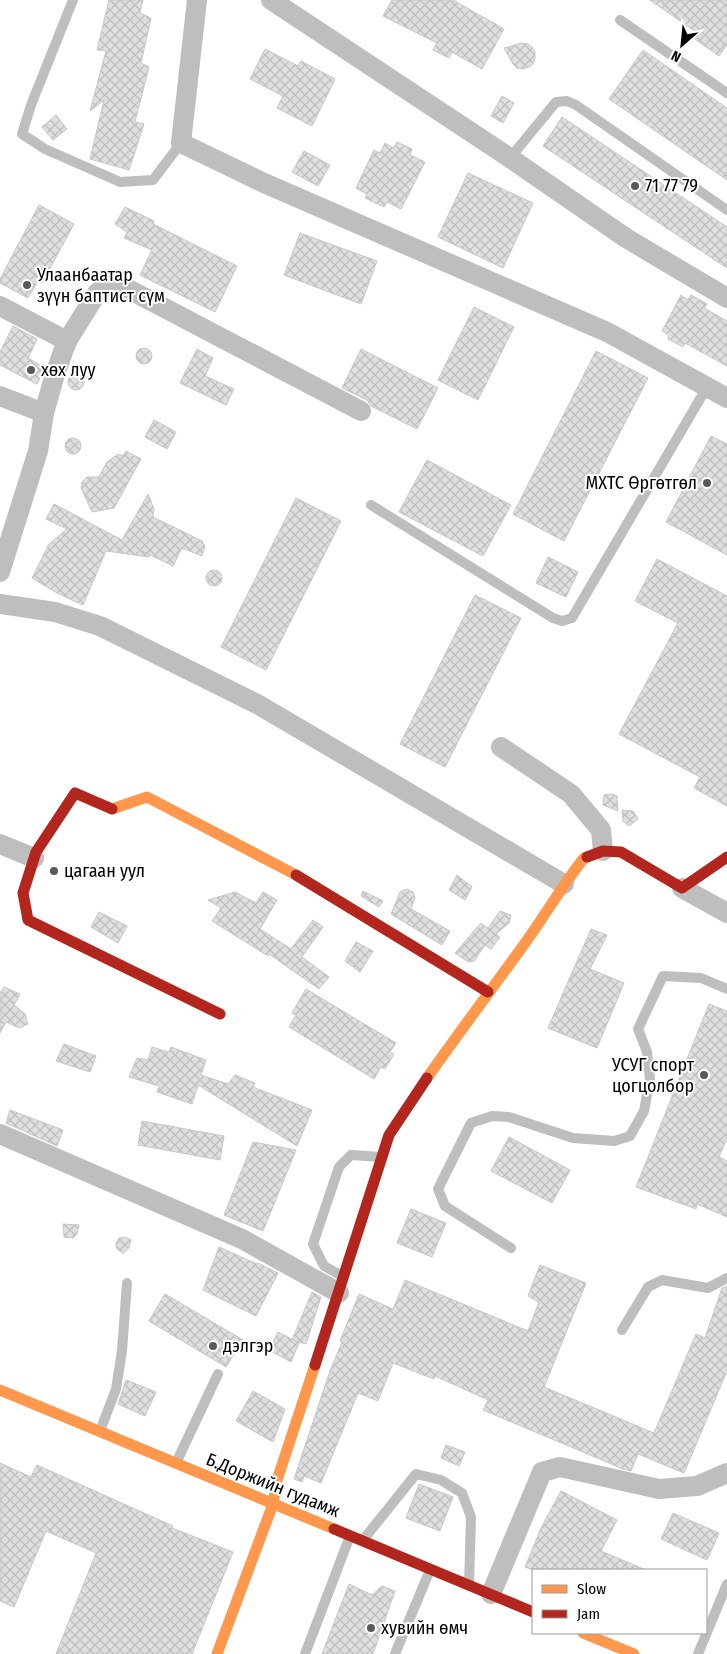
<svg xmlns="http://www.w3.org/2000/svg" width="727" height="1654" viewBox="0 0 727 1654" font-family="'Fira Sans Condensed',sans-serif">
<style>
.building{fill:url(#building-cross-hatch);stroke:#c7c7c7}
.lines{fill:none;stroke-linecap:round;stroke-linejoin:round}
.lane{stroke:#bebebe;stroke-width:10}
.street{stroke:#bebebe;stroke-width:20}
.slow{stroke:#ff974d;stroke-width:11}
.jam{stroke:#b3261e;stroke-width:11}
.poi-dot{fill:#595959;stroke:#fff;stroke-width:2}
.labels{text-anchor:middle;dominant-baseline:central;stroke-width:4;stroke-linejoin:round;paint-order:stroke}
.poi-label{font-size:18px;fill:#000;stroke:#fff;text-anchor:start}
.street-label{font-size:18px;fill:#000;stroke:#fff}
</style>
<defs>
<pattern id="building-cross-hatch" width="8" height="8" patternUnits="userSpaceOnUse" patternTransform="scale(1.25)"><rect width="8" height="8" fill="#dfdfdf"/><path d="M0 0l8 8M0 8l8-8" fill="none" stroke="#bebebe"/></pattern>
</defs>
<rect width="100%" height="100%" fill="#fff"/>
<g class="building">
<path d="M109 0H143L140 13 151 18 141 63 149 67 135 122 144 124 129 170 90 159 104 100 90 111 106 51 97 50Z"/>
<path d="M392 0H453L504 29 482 69 452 52 449 58 433 50 437 43 383 16Z"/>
<path d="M650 0H727V45L719 56 692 37 696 32Z"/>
<path d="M522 43 528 44 532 47 535 52V58L533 64 529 67 523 69 517 68 513 64 504 48Z"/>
<path d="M265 49 298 66 301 61 335 79 312 126 277 108 283 96 250 79Z"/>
<path d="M643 50 727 108V180L609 99Z"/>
<path d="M502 96 514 103 503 123 491 116Z"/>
<path d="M56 115 67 129 53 140 42 127Z"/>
<path d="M562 117 727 227V268L543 146Z"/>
<path d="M397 142 412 149 410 155 425 162 401 209 387 202 384 207 365 198 367 194 356 188 374 150 380 153 385 143 394 148Z"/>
<path d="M304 151 330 165 318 186 292 172Z"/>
<path d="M468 173 533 203 503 268 438 237Z"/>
<path d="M39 205 74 224 42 283 38 281 28 298 0 283V279Z"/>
<path d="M125 207 154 221 153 224 237 266 215 312 140 275 152 250 124 238 127 232 115 224Z"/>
<path d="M300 233 377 261 361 304 284 275Z"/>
<path d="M681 295 688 300 691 295 707 304 704 308 727 321V366L685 343 683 347 668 339 669 335 662 331Z"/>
<path d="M474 307 514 327 478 400 438 380Z"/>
<path d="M13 326 37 339 28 358 45 368 37 384 0 365V352Z"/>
<circle cx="144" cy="356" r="8"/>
<path d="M197 349 213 358 205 376 234 389 226 405 180 383Z"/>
<path d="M361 349 438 388 417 429 371 406 367 400 342 388Z"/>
<path d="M596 351 648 378 564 541 513 514Z"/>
<circle cx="76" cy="382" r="8"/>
<path d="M154 420 176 432 167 449 145 437Z"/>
<path d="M711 436 727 444V555L666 522Z"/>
<circle cx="73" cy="446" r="8"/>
<path d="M126 451 141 459 114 508 92 512 81 488 82 482 87 477H99L107 462 118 454 123 456Z"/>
<path d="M427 460 511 505 483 556 399 512Z"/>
<path d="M148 494 154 509 153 517 202 541 205 546 202 556 182 548 173 566 138 549 150 555 149 557 106 551 83 605 57 593 32 578 49 544 67 529 46 519 54 504 122 540Z"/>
<path d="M296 498 341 521 266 670 221 647Z"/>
<path d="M548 557 578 572 566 597 536 583Z"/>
<path d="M657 559 727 596V806L694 788 700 777 619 734 678 623 635 601Z"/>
<circle cx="214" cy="578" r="8"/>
<path d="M475 595 521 618 445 767 400 744Z"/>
<path d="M612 794 617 796 618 811 603 805 604 795Z"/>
<path d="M622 810 633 811 638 819 629 826 623 821Z"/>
<path d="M457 875 472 887 465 900 449 890Z"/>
<path d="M407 889 413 892 415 898 411 909 450 931 442 945 391 914 400 892Z"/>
<path d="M363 891 383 901 379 907 361 896Z"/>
<path d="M235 892 256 903 263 892 277 900 260 929 291 949 313 920 323 927 302 957 329 977 319 989 269 954 268 956 212 921 221 908 208 900Z"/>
<path d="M500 911 511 915 509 923 496 934 500 937 491 949 485 945 474 961 468 962 455 953 481 923 488 928Z"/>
<path d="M99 912 127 926 118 943 91 927Z"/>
<path d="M591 929 607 935 590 969 624 983 597 1048 548 1028Z"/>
<path d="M356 942 373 951 360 972 345 961Z"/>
<path d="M4 987 20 994 14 1005 25 1014 28 1024 19 1028 6 1022 0 1033V993Z"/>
<path d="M306 989 396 1043 390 1052 394 1054 385 1069 381 1067 374 1079 289 1027 296 1015 292 1013Z"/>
<path d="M709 1004 727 1011V1139L719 1157 727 1161V1217L697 1204 696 1209 636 1187Z"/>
<path d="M64 1044 96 1056 90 1072 56 1061Z"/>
<path d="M152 1047 169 1052 171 1047 206 1060 201 1075 228 1084 235 1075 255 1083 253 1087 312 1110 297 1146 198 1085 192 1104 157 1092 159 1086 129 1077 137 1058 148 1060Z"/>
<path d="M10 1110 63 1130 57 1146 6 1123Z"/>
<path d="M142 1121 224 1136 220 1160 138 1145Z"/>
<path d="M509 1137 570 1170 552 1203 491 1171Z"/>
<path d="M253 1142 296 1150 263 1231 224 1215Z"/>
<path d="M411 1209 446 1223 432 1257 397 1243Z"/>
<path d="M63 1224 79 1225 77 1234 73 1238 64 1237Z"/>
<path d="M125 1237 131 1240 129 1248 124 1253 118 1250 116 1247V1243L119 1238Z"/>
<path d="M219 1247 257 1264 258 1263 278 1273 256 1316 203 1290Z"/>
<path d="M540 1265 586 1283 544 1387 654 1433 696 1334 705 1338 722 1288 727 1286V1371L684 1473 638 1454 631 1471 623 1469 483 1410 488 1400 435 1376 434 1379 393 1363 378 1401 358 1393 321 1483 304 1476 302 1482 294 1479 330 1371 342 1342 340 1341 359 1294 393 1309 405 1280 528 1331 539 1302 528 1296Z"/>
<path d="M312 1292 321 1297 306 1344 292 1340Z"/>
<path d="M165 1294 243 1340 226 1367 149 1321Z"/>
<path d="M278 1332 299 1343 291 1362 269 1350Z"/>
<path d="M126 1380 156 1392 145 1416 118 1404Z"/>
<path d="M253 1391 285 1409 273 1442 236 1421Z"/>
<path d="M446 1445 465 1452 459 1466 441 1458Z"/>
<path d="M0 1463 31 1477 37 1465 173 1526 172 1528 233 1552 192 1654H56L96 1553 46 1531 14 1607 0 1601Z"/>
<path d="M419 1484 453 1497 440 1531 406 1518Z"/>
<path d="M561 1491 617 1520 601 1551 646 1570H533L525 1567 541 1528Z"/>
<path d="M673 1513 719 1533 707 1560 661 1539Z"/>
<path d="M349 1584 372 1595 382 1586 395 1591 373 1654H322Z"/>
</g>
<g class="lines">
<g class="lane">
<path d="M73 0 31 105 22 134 45 149 120 182 153 180 181 143"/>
<path d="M620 20 727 93"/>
<path d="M510 158 556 102 567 101 576 105 727 210"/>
<path d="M371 505 553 618 562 621 572 618 707 387"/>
<path d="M511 1248 445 1206 438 1189 471 1123 492 1116 509 1117 573 1138 614 1141 630 1136 644 1111 650 1079 647 1052 638 1029 663 976 701 978 727 989"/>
<path d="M342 1276 324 1266 313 1244 339 1167 351 1155 381 1157"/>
<path d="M622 1330 648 1287 662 1280 708 1288 727 1278"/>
<path d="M100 1431 116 1389 122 1351 127 1283"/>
<path d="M176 1463 218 1374"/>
<path d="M363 1540 416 1474 441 1480 462 1493 471 1517 469 1584"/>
<path d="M305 1654 350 1536"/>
<path d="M395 1654 430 1570"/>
<path d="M698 1654 727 1584"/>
</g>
<g class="street">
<path d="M197 0 181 143 264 183 607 332 727 398"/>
<path d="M271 0 510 158 626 238 727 298"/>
<path d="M0 306 67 341"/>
<path d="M0 396 44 413"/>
<path d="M0 572 38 451 44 413 55 374 67 341 97 293 113 281 361 411"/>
<path d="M0 604 55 612 100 626 259 705 564 884"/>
<path d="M501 747 571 794 601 830 603 851"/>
<path d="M0 844 34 858"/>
<path d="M682 888 727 913"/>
<path d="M0 1134 242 1239 339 1293"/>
<path d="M491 1594 542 1472 560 1467 659 1489 697 1486 727 1473"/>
</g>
<g class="slow">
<path d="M112 809 147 797 296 875"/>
<path d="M427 1078C458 1034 491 990 523 946 544 917 562 886 584 858L587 857"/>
<path d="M0 1390 334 1529"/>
<path d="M583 1633 634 1654"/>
<path d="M217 1654 273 1504 277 1480 315 1365"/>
</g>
<g class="jam">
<path d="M112 809 75 793 36 852 23 893 28 920 220 1014"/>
<path d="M587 857 603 851 621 852 682 888 727 857"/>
<path d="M296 875 488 992"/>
<path d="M315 1365 389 1135 427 1078"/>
<path d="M334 1529 533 1612"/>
</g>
</g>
<g class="poi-dot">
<circle cx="635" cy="186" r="5"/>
<circle cx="27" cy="285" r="5"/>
<circle cx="31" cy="370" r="5"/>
<circle cx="707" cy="483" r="5"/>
<circle cx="54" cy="871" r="5"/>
<circle cx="704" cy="1075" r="5"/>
<circle cx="213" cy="1346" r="5"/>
<circle cx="371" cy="1628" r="5"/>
</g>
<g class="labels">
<g class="poi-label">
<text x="645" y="186">71 77 79</text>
<text x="37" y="275">Улаанбаатар<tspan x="37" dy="21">зүүн баптист сүм</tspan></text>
<text x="41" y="370">хөх луу</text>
<text x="697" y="483" text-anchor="end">МХТС Өргөтгөл</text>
<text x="64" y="871">цагаан уул</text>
<text x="694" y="1065" text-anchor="end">УСУГ спорт<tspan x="694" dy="21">цогцолбор</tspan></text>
<text x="223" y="1346">дэлгэр</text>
<text x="381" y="1628">хувийн өмч</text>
</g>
<g class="street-label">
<text transform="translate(273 1485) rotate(22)">Б.Доржийн гудамж</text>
</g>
</g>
<rect x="532" y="1569" width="175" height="65" fill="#ffffff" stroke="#999999"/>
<rect x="542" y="1585" width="25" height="8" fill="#ff974d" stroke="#999999"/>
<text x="577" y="1594" font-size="15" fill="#000000">Slow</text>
<rect x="542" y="1610" width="25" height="8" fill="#b3261e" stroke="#999999"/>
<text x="577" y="1619" font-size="15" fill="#000000">Jam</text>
<g transform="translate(682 45) rotate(207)" stroke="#ffffff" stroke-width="4" paint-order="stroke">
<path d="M0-4L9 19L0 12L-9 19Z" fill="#000000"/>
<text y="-8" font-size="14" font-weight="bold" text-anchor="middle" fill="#000000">N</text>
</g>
</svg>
